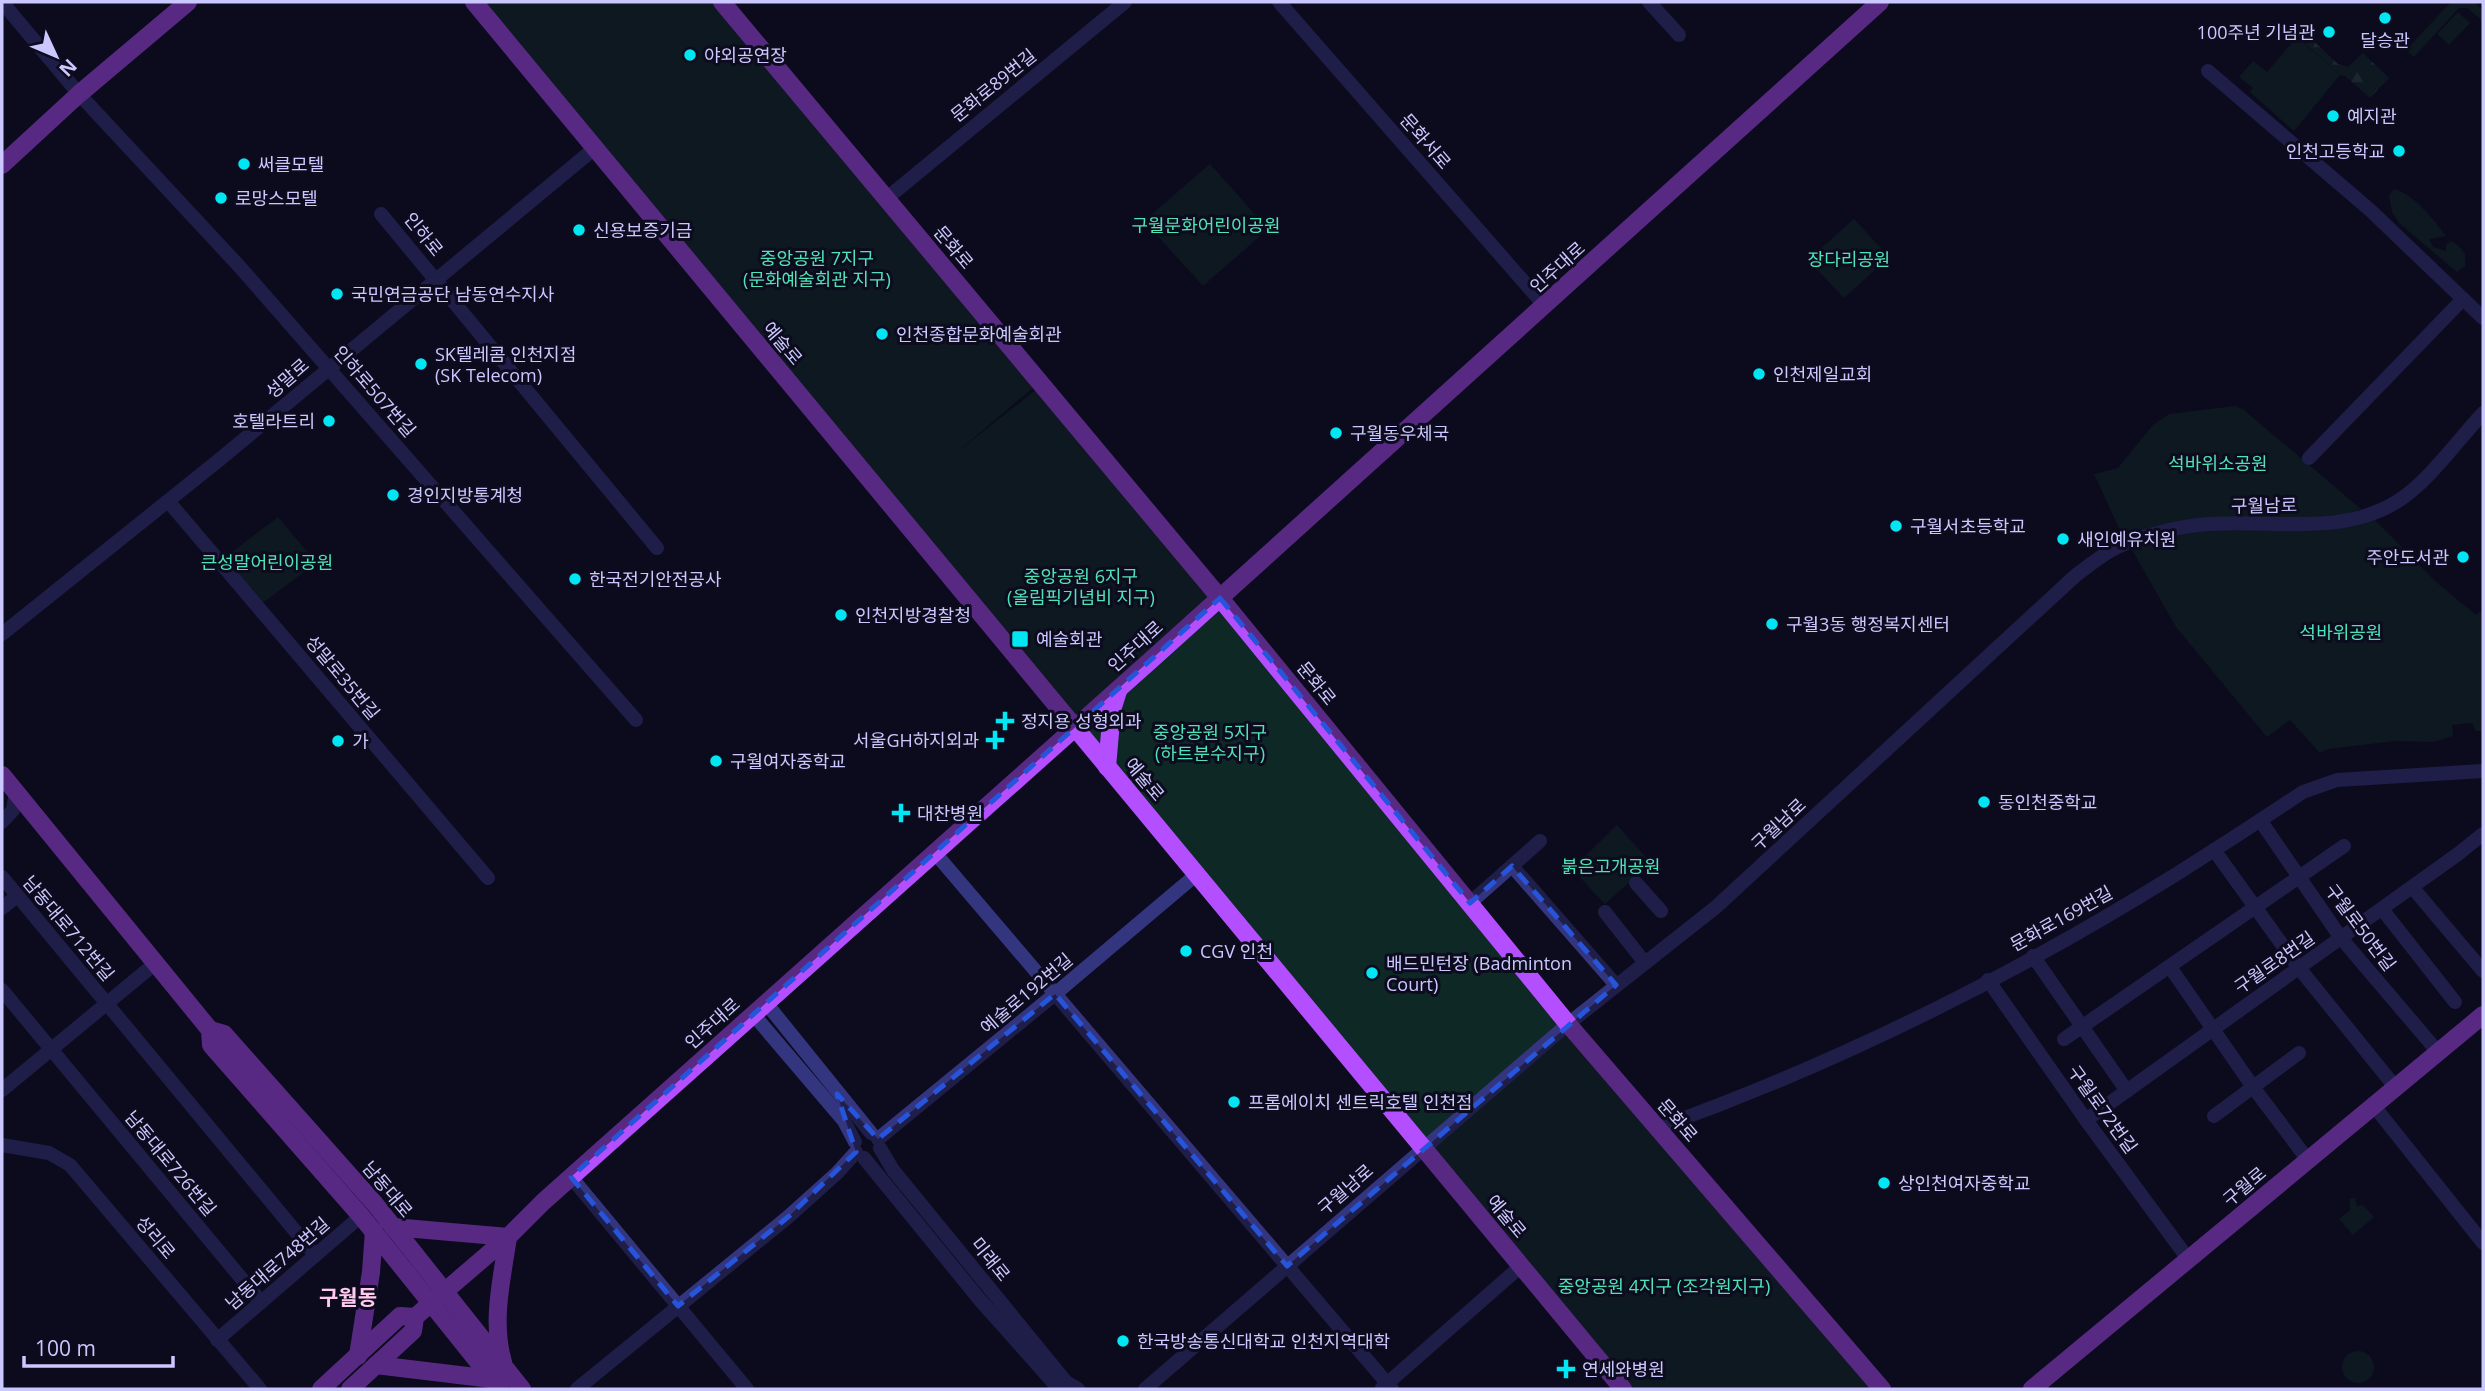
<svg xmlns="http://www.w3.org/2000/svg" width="2485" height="1391" viewBox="0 0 2485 1391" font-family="'Open Sans','Noto Sans KR',sans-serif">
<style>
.green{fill:#0e2826}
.forest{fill:url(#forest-firs)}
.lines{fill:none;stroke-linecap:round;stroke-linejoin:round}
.minor{stroke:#34357f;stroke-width:14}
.major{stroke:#b44fff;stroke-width:18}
.marked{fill:none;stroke:#2654da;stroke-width:5;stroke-dasharray:14 9;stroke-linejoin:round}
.poi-dot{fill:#00e7f3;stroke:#0d0b1e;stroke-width:2.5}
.labels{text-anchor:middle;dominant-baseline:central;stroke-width:6;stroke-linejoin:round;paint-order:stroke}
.poi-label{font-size:18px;fill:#cbc8ff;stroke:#0d0b1e;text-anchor:start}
.street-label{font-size:18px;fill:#cbc8ff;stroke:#0d0b1e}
.park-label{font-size:18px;fill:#50e3b7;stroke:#0d0b1e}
.quarter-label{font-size:21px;font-weight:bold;fill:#ffcaee;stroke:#0d0b1e}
</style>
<defs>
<pattern id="forest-firs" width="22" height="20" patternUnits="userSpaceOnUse" patternTransform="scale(1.75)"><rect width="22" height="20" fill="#0e2826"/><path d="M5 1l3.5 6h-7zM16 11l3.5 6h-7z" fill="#304647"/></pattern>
</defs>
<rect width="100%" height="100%" fill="#0d0b1e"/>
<g class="green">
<path d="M473 2H717L1036 385 956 453 1038 388 1220 605 1561 1023 1558 1032 1579 1037 1882 1389H1623Z"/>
<path d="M2451 2H2474L2483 10V21L2467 8H2459L2414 57 2406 50Z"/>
<path d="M2458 12 2470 23 2449 45 2437 34Z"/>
<path d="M2297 37 2340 75 2294 131 2250 92 2253 88 2239 77 2253 61 2267 72Z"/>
<path d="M1210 164 1268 229 1203 286 1144 221Z"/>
<path d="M2394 189C2414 194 2434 220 2446 236L2429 239 2433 247 2446 251V243L2448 244 2450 241 2457 244 2465 254V266L2457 272 2399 223 2392 212 2389 195Z"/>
<path d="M1854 219 1889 257 1844 298 1808 260Z"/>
<path d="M2235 406 2244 410 2361 509 2335 517 2203 518 2124 539 2094 474 2118 468 2153 425 2169 414Z"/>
<path d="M278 517 314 560 312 566 264 602 258 601 226 562 228 555Z"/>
<path d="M2373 518 2436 582 2476 615 2483 610V731H2476L2472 723 2452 725 2453 736 2434 742 2395 741 2328 749 2320 753 2290 720 2267 737 2176 627 2131 548 2202 530 2334 529Z"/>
<path d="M1617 825 1651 863 1605 904 1572 869Z"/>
<path d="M2355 1198 2357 1206 2363 1205 2374 1217 2353 1235 2339 1219 2350 1210V1199Z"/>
<circle cx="2358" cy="1367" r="16"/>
</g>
<path class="forest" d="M2303 31 2338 64 2348 67 2363 53 2389 78 2370 98 2345 76 2340 75 2297 36Z"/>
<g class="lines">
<g class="minor">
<path d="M2 2 79 94 239 266 636 720"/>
<path d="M1279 2 1545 306"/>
<path d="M1649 2 1679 35"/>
<path d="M2208 71 2370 210 2483 318"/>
<path d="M886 199 1125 2"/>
<path d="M381 214 657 548"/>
<path d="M2309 458 2463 299"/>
<path d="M168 501 488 878"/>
<path d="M2 634 219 460 595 148"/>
<path d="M2260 820 2341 938 2438 1052"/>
<path d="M2 822 13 810 16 792"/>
<path d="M2214 850 2299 968 2396 1088"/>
<path d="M935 853 1392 1389"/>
<path d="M1512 866 1616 985"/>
<path d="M2 877 315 1255"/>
<path d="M1636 883 1661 911"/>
<path d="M2412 887 2483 971"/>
<path d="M1470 903 1540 841"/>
<path d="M2 908 17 896"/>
<path d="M2382 909 2455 1002"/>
<path d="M1605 912 1645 963"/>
<path d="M2033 956 2127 1091"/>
<path d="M2170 967 2253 1087 2308 1160"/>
<path d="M1988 980 2086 1120 2189 1260"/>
<path d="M2 990 261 1302"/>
<path d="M766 1003 871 1133"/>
<path d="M753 1014 844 1121 855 1142"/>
<path d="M2064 1039 2344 846"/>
<path d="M2 1090 157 962"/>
<path d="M2374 1106 2483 1243"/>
<path d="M2214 1116 2299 1053"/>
<path d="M2086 1120 2458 854 2483 834"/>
<path d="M1657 1128C1836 1064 2014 975 2175 875 2218 848 2261 820 2303 792L2337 780 2483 771"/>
<path d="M878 1139 1055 994 1197 874"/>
<path d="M2 1145 49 1153 70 1165 260 1389"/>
<path d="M880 1148 893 1170 1066 1382 1078 1389"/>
<path d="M864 1158 980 1300 1059 1389"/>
<path d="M571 1177 747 1389"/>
<path d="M217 1340 361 1216"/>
<path d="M1382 1388 1521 1266"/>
<path d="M577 1389 788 1217 837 1173 856 1152"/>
<path d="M1145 1389 1568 1024 1716 907 2075 576C2087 567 2098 558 2110 551 2132 538 2173 528 2198 525 2263 517 2338 539 2398 501 2429 481 2458 440 2483 413"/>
</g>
<g class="major">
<path d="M474 2 1623 1389"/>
<path d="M722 2 1220 598 1568 1024 1882 1389"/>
<path d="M2 165 79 94 188 2"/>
<path d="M1107 767 1112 710 1118 691"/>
<path d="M2 775 210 1030 211 1045 361 1216 500 1389"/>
<path d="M210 1030 224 1034 375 1204 522 1389"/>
<path d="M393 1227 508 1237C502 1279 491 1321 503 1362"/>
<path d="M358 1356 371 1272 374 1231"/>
<path d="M376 1365 492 1379"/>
<path d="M321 1389 400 1316 415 1317"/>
<path d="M350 1389 413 1331 415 1317 508 1237 543 1202 1151 660 1880 2"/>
<path d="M2032 1389 2483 1015"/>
</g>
</g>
<path d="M0 0H2485V1391H0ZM1220 598 1470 903 1512 866 1616 985 1287 1266 1055 994 878 1139 837 1094 856 1152 788 1217 678 1306 571 1177Z" fill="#0d0b1e" fill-opacity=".55" fill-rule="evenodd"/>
<path class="marked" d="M1220 598 1470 903 1512 866 1616 985 1287 1266 1055 994 878 1139 837 1094 856 1152 788 1217 678 1306 571 1177Z"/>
<g class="poi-dot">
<circle cx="2385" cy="18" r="7"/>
<circle cx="2329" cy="32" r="7"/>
<circle cx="690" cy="55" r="7"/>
<circle cx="2333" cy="116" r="7"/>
<circle cx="2399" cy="151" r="7"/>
<circle cx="244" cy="164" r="7"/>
<circle cx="221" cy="198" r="7"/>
<circle cx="579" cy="230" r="7"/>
<circle cx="337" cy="294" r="7"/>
<circle cx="882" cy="334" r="7"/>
<circle cx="421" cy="364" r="7"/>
<circle cx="1759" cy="374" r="7"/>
<circle cx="329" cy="421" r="7"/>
<circle cx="1336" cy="433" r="7"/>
<circle cx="393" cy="495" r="7"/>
<circle cx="1896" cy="526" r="7"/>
<circle cx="2063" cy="539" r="7"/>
<circle cx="2463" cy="557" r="7"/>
<circle cx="575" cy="579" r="7"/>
<circle cx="841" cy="615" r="7"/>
<circle cx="1772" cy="624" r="7"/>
<rect x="1011" y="630" width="18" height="18" rx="3.5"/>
<path d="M1001.5 710.5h7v7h7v7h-7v7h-7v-7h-7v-7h7z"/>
<path d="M991.5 729.5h7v7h7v7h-7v7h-7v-7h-7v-7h7z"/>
<circle cx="338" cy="741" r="7"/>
<circle cx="716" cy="761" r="7"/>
<circle cx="1984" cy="802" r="7"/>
<path d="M897.5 802.5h7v7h7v7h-7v7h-7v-7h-7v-7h7z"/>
<circle cx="1186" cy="951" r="7"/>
<circle cx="1372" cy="973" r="7"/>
<circle cx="1234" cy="1102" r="7"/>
<circle cx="1884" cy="1183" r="7"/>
<circle cx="1123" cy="1341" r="7"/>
<path d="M1562.5 1358.5h7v7h7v7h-7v7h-7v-7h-7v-7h7z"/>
</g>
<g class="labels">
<g class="poi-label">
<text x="2315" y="32" text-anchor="end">100주년 기념관</text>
<text x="2385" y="40" text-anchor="middle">달승관</text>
<text x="704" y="55">야외공연장</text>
<text x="2347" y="116">예지관</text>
<text x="2385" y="151" text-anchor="end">인천고등학교</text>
<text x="258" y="164">써클모텔</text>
<text x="235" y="198">로망스모텔</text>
<text x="593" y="230">신용보증기금</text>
<text x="351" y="294">국민연금공단 남동연수지사</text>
<text x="896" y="334">인천종합문화예술회관</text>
<text x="435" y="354">SK텔레콤 인천지점<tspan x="435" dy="21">(SK Telecom)</tspan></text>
<text x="1773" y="374">인천제일교회</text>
<text x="315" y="421" text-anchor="end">호텔라트리</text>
<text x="1350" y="433">구월동우체국</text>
<text x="407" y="495">경인지방통계청</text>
<text x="1910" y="526">구월서초등학교</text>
<text x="2077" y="539">새인예유치원</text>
<text x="2449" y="557" text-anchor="end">주안도서관</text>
<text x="589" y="579">한국전기안전공사</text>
<text x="855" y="615">인천지방경찰청</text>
<text x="1786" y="624">구월3동 행정복지센터</text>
<text x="1036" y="639">예술회관</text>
<text x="1021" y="721">정지용 성형외과</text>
<text x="979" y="740" text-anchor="end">서울GH하지외과</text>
<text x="352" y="741">가</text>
<text x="730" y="761">구월여자중학교</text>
<text x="1998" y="802">동인천중학교</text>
<text x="917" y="813">대찬병원</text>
<text x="1200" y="951">CGV 인천</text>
<text x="1386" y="963">배드민턴장 (Badminton<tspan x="1386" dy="21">Court)</tspan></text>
<text x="1248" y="1102">프롬에이치 센트릭호텔 인천점</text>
<text x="1898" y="1183">상인천여자중학교</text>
<text x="1137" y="1341">한국방송통신대학교 인천지역대학</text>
<text x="1582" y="1369">연세와병원</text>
</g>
<g class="street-label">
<text transform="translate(993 85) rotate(-39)">문화로89번길</text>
<text transform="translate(1426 141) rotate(49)">문화서로</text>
<text transform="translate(424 234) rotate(51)">인하로</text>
<text transform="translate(954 247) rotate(50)">문화로</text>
<text transform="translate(1557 267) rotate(-42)">인주대로</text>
<text transform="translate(783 343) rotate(50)">예술로</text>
<text transform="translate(287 378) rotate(-41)">성말로</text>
<text transform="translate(375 391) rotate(49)">인하로507번길</text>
<text transform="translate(2264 505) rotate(-1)">구월남로</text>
<text transform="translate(1135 646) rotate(-42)">인주대로</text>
<text transform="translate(343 677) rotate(50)">성말로35번길</text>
<text transform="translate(1317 683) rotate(51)">문화로</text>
<text transform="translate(1145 779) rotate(50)">예술로</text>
<text transform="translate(1778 824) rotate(-43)">구월남로</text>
<text transform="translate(2061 918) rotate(-29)">문화로169번길</text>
<text transform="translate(2361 927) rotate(53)">구월로50번길</text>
<text transform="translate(69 928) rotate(50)">남동대로712번길</text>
<text transform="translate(2274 962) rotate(-35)">구월로8번길</text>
<text transform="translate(1026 993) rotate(-40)">예술로192번길</text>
<text transform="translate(712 1023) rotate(-42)">인주대로</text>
<text transform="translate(2103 1109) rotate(54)">구월로72번길</text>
<text transform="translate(1678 1120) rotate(49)">문화로</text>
<text transform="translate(171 1163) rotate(50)">남동대로726번길</text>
<text transform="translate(2244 1186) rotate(-40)">구월로</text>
<text transform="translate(388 1189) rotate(50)">남동대로</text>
<text transform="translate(1345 1189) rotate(-41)">구월남로</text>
<text transform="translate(1507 1216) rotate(50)">예술로</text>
<text transform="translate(156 1237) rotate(50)">성리로</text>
<text transform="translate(991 1259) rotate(51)">미래로</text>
<text transform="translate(277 1263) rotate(-41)">남동대로748번길</text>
</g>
<g class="park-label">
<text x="1206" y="225">구월문화어린이공원</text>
<text x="817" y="258">중앙공원 7지구<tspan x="817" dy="21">(문화예술회관 지구)</tspan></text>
<text x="1849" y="259">장다리공원</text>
<text x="2218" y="463">석바위소공원</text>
<text x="267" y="562">큰성말어린이공원</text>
<text x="1081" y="576">중앙공원 6지구<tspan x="1081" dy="21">(올림픽기념비 지구)</tspan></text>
<text x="2341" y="632">석바위공원</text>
<text x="1210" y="732">중앙공원 5지구<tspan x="1210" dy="21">(하트분수지구)</tspan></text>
<text x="1611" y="866">붉은고개공원</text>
<text x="1664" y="1286">중앙공원 4지구 (조각원지구)</text>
</g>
<g class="quarter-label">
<text x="348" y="1297">구월동</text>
</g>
</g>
<rect width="2485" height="1391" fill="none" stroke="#cbc8ff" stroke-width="7"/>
<g transform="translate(56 56) rotate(134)" stroke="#0d0b1e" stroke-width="5" paint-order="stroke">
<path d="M0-5L12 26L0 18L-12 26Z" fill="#cbc8ff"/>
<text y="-10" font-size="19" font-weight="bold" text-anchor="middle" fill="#cbc8ff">N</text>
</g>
<path d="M24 1356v10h149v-10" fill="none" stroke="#cbc8ff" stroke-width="3.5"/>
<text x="35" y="1356" font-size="21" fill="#cbc8ff" stroke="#0d0b1e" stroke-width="5" paint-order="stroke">100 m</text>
</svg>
